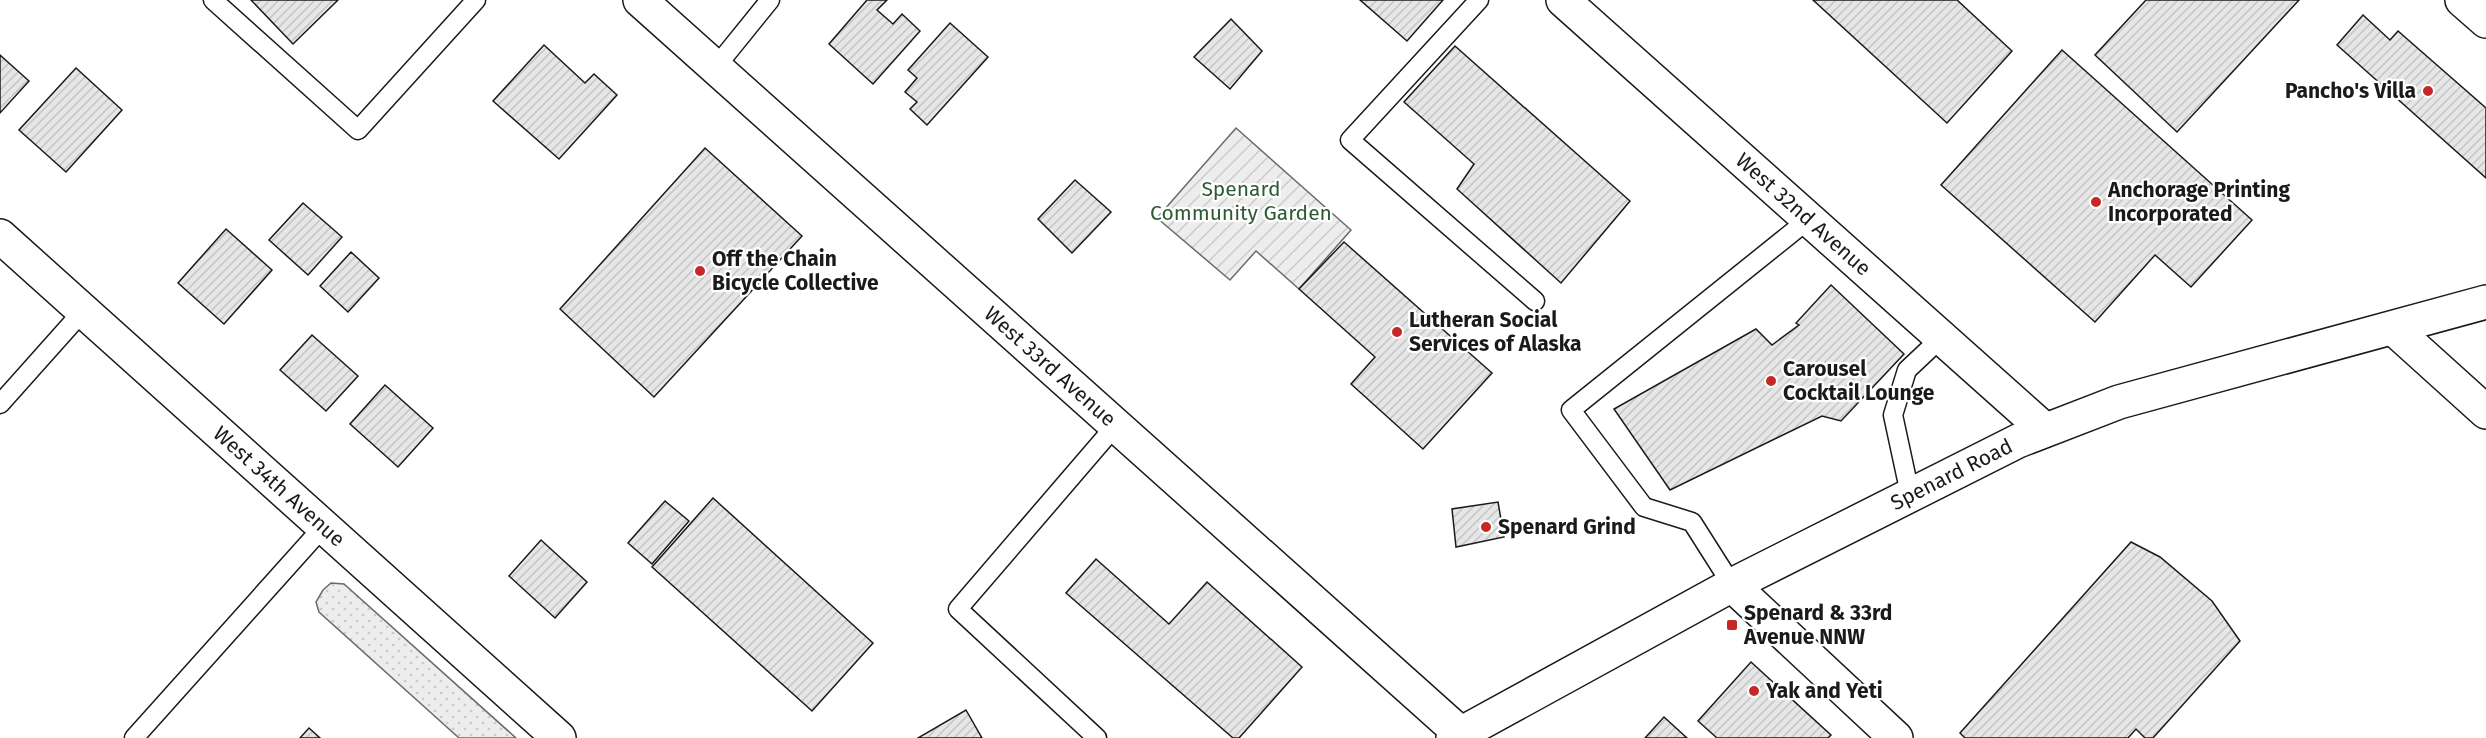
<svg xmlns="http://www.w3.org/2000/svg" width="2486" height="738" viewBox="0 0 2486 738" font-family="'Fira Sans',sans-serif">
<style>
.grass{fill:url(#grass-dots);stroke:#6a6a6a;stroke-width:1.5}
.garden{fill:url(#garden-furrows);stroke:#6a6a6a;stroke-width:1.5}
.building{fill:url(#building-hatch);stroke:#1a1a1a;stroke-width:1.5}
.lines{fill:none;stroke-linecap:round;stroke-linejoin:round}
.lane-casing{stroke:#1a1a1a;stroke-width:21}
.street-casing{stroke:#1a1a1a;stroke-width:36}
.secondary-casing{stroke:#1a1a1a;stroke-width:36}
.lane{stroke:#fff;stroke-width:18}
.street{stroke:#fff;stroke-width:33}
.secondary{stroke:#fff;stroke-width:33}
.poi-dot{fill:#c62828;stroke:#fff;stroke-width:2}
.labels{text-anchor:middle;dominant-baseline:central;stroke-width:4.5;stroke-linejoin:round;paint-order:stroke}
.poi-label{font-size:21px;font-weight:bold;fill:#1a1a1a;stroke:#fff;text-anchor:start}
.park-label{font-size:21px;fill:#2b5a34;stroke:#fff}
.street-label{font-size:21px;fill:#1a1a1a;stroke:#fff}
</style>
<defs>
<pattern id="grass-dots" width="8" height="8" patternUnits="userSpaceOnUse" patternTransform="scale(1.5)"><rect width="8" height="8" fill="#ededed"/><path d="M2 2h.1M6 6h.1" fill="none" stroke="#cbcbcb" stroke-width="1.8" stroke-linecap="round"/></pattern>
<pattern id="garden-furrows" width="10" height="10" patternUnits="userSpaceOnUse" patternTransform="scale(1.5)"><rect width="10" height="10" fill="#ededed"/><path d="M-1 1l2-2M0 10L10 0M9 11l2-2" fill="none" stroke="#cbcbcb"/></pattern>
<pattern id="building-hatch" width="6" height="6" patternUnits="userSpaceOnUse" patternTransform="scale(1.5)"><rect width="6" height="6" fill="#e6e6e6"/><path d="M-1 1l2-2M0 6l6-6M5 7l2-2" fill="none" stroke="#c5c5c5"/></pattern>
</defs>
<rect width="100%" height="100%" fill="#fff"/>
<path class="grass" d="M331 583 344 584 516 738H459L319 612 316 602 323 590Z"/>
<path class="garden" d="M1236 128 1351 230 1299 289 1256 251 1230 280 1157 218Z"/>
<g class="building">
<path d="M251 0H338L293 44Z"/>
<path d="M867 0H887L877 10 893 24 902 14 920 31 873 84 829 44Z"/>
<path d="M1360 0H1443L1407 41Z"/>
<path d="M1813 0H1957L2012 51 1947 123Z"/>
<path d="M2146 0H2299L2177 132 2095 55Z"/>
<path d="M2363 15 2390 40 2398 31 2486 108V178L2337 45Z"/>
<path d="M1231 19 1262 51 1230 89 1194 57Z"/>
<path d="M950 23 988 57 927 125 910 109 917 102 905 92 917 78 908 70Z"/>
<path d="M544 45 585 83 594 74 617 95 559 159 493 101Z"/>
<path d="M1455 46 1630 201 1561 283 1457 189 1474 164 1404 102Z"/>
<path d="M2062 50 2252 220 2191 287 2155 255 2095 322 1941 185Z"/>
<path d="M0 55 29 81 0 113Z"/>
<path d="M76 68 122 110 66 172 19 130Z"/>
<path d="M705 148 802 236 654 397 560 309Z"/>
<path d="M1075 180 1111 212 1072 253 1038 219Z"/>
<path d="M303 203 342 237 308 275 269 240Z"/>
<path d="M226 229 272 270 224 324 178 283Z"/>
<path d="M1344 242 1492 373 1423 449 1351 384 1375 357 1299 289Z"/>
<path d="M351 252 379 278 348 312 320 286Z"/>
<path d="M1831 285 1904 354 1841 421 1822 416 1670 490 1614 409 1756 329 1772 345 1799 325 1796 323Z"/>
<path d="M312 335 358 376 326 411 280 370Z"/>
<path d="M385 385 433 428 398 467 350 424Z"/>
<path d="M713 498 873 643 812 711 652 567Z"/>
<path d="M665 501 689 521 652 564 628 543Z"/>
<path d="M1498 502 1504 537 1456 547 1452 509Z"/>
<path d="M541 540 587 582 555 618 509 576Z"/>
<path d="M2131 542 2160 557 2212 601 2240 641 2153 738H2145L2136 729 2128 738H1965L1960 733Z"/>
<path d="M1096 559 1169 624 1207 582 1302 667 1239 738H1233L1066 593Z"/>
<path d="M1751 662 1831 735 1828 738H1717L1698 721Z"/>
<path d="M966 710 982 738H918Z"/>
<path d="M1664 717 1687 738H1645Z"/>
<path d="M309 728 320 738H300Z"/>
</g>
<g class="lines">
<defs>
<g id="lane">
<path d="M213 0 358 130 476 0"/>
<path d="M1479 0 1350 140 1535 301"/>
<path d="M715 68 770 0"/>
<path d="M0 404 83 311"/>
<path d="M1910 494 1893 415 1907 370 1941 338"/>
<path d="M1732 585 1692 522 1644 507 1571 410 1809 219"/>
<path d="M134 738 324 526"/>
<path d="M1097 738 958 609 1116 425"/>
</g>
<g id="street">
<path id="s1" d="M640 0 1461 734"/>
<path id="s2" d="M1563 0 2045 430"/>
<path d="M2462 0 2486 21"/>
<path id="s3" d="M0 236 559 738"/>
<path d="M2393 328 2486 412"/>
<path d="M1732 585 1896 738"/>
</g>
<g id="secondary">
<path id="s4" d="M1453 738 1732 585 2018 441 2119 402 2486 302"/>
</g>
</defs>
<use href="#lane" class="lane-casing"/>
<use href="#street" class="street-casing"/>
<use href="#secondary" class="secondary-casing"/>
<use href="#lane" class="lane"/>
<use href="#street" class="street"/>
<use href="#secondary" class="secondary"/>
</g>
<g class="poi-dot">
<circle cx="2428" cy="91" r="6"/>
<circle cx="2096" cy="202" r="6"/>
<circle cx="700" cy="271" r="6"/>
<circle cx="1397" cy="332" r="6"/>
<circle cx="1771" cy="381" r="6"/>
<circle cx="1486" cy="527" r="6"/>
<rect x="1726" y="619" width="12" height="12" rx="3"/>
<circle cx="1754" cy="691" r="6"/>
</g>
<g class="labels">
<g class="poi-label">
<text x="2416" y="91" text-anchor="end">Pancho's Villa</text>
<text x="2108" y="190">Anchorage Printing<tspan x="2108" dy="24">Incorporated</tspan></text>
<text x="712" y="259">Off the Chain<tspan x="712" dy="24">Bicycle Collective</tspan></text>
<text x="1409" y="320">Lutheran Social<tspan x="1409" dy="24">Services of Alaska</tspan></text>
<text x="1783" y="369">Carousel<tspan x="1783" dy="24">Cocktail Lounge</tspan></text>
<text x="1498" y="527">Spenard Grind</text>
<text x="1744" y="613">Spenard &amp; 33rd<tspan x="1744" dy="24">Avenue NNW</tspan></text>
<text x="1766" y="691">Yak and Yeti</text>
</g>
<g class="park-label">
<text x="1241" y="189">Spenard<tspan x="1241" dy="24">Community Garden</tspan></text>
</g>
<g class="street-label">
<text stroke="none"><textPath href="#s2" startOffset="322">West 32nd Avenue</textPath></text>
<text stroke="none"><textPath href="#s1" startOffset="550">West 33rd Avenue</textPath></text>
<text stroke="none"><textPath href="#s4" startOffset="564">Spenard Road</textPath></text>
<text stroke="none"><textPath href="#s3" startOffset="375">West 34th Avenue</textPath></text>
</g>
</g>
</svg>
